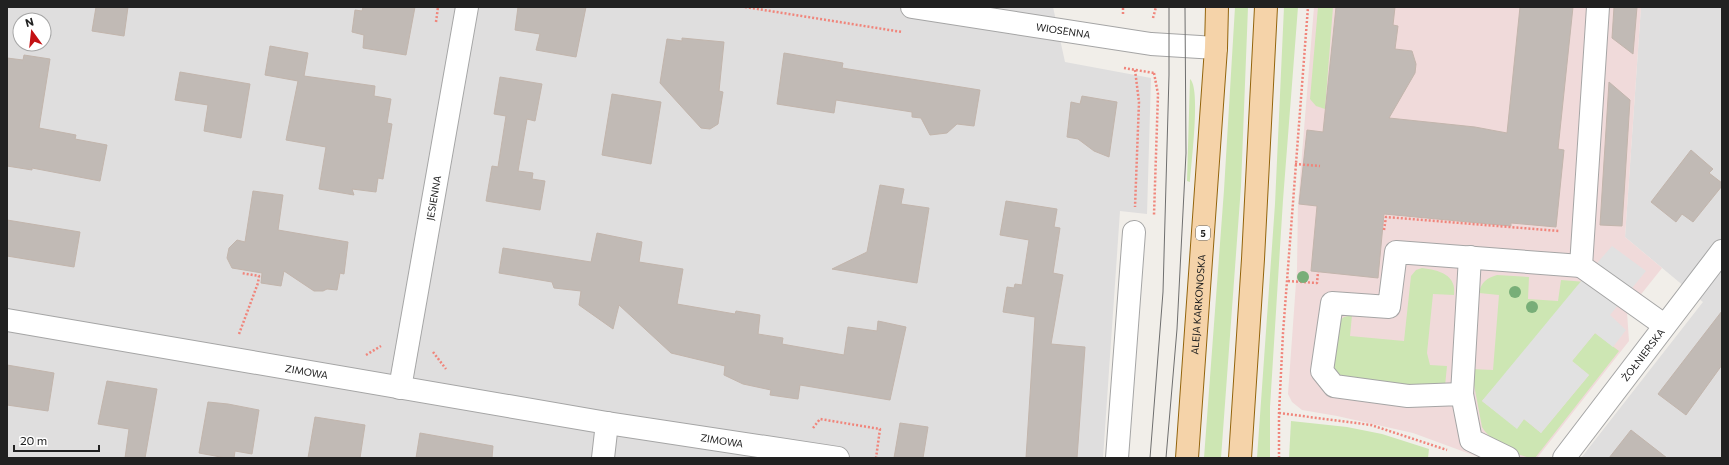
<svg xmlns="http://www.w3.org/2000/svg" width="1729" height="465" viewBox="0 0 1729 465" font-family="Commissioner,sans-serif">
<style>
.residential{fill:#dfdede;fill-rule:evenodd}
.commercial{fill:#f0dada}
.grass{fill:#cde6b3}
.parking{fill:#e1e1e1}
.building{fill:#c1bab5;stroke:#c2b5ac}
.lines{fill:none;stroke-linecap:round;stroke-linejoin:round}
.minor-casing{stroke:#a5a5a5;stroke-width:24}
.major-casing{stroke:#93640c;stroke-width:24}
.path{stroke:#f0857b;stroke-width:2.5;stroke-dasharray:2 2;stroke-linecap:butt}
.minor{stroke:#fff;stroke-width:22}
.major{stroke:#f5d3a9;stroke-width:22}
.tram{stroke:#6f6f6f;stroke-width:1}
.tree{fill:#78ae78}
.labels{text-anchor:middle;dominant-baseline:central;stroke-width:3;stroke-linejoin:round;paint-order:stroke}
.shield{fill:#fff;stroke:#646464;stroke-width:1}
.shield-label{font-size:9px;font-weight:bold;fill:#212121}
.street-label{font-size:10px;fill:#212121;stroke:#fff}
</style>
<rect width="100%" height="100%" fill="#f1eee9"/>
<g class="residential">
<path d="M7 7H1053L1065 62 1151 78 1147 214 1120 211 1103 458H7ZM20 20H44V44H20Z"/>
<path d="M1641 7H1722V458H1581L1703 302 1625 237Z"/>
</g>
<path class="commercial" d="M1314 7H1641L1625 237 1662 268 1627 312 1629 341 1537 458H1481L1413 433 1337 416 1302 410 1292 402 1288 394 1297 269 1298 203Z"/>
<g class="grass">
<path d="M1235 7H1248L1241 186 1221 458H1204L1224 190Z"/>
<path d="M1284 7H1298L1283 200 1270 407V458H1257L1275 204Z"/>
<path d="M1318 7H1333L1325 109 1316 106 1310 99Z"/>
<path d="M1190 79C1201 88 1191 165 1190 182L1187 181Z"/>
<path d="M1422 268C1439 270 1457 275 1454 295L1433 294 1427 353 1430 365 1447 366 1445 386H1395L1345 379 1336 371 1332 364 1339 321 1344 317 1352 315 1350 336 1404 341 1411 276 1416 270Z"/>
<path d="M1497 275 1529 277 1528 299 1558 301 1561 280 1586 282 1482 401 1517 428 1524 419 1541 433 1589 375 1572 361 1595 333 1619 351 1535 458C1518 458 1490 441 1482 427L1471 369 1493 370 1499 295 1479 293C1481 282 1487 278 1497 275Z"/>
<path d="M1291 421 1347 427 1382 434 1429 449 1428 458H1289Z"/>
</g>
<path class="parking" d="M1612 246 1646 271 1610 315 1626 330 1613 347 1595 333 1572 361 1589 375 1541 433 1524 419 1517 429 1482 401 1577 286Z"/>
<g class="building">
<path d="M96 7H128L124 36 92 31Z"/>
<path d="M363 7H415L406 55 363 48 364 35 352 32 355 10 362 11Z"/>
<path d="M518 7H586L576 57 536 50 540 34 515 30Z"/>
<path d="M1336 7H1395L1393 25 1398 26 1395 49 1412 51 1416 64 1415 73 1389 118 1475 127 1507 133 1520 7H1573L1558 149 1564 150 1556 227 1511 223V226L1384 214 1378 278 1311 271 1317 206 1299 204 1307 130 1323 132Z"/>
<path d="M1614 7H1637L1633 54 1612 38Z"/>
<path d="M682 38 724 42 719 91 723 92 718 124 710 129 701 128 660 83 667 39 682 41Z"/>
<path d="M270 46 308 53 304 76 375 86 374 96 391 99 387 123 392 124 383 179 378 178 376 192 352 189 354 195 319 189 326 147 286 140 298 81 265 75Z"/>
<path d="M784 53 843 63 842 68 980 90 974 126 957 124 947 133 930 135 921 118 912 117V112L836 100 834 113 777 104Z"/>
<path d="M24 55 50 59 39 128 76 135 75 139 107 145 100 181 32 168V170L7 166V58L23 60Z"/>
<path d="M180 72 250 84 241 138 204 131 208 105 175 100Z"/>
<path d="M500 77 542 84 535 121 527 119 518 171 533 173 532 179 545 181 540 210 486 201 492 166 498 167 506 116 494 114Z"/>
<path d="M1609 82 1630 100 1622 226 1600 225Z"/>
<path d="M612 94 661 102 651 164 602 155Z"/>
<path d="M1082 96 1117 102 1109 157 1094 151 1078 139 1067 137 1071 102 1080 104Z"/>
<path d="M1691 150 1713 169 1709 173 1722 183V186L1693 222 1682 214 1676 222 1651 202Z"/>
<path d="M880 185 904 189 901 204 929 208 917 283 832 269 867 252Z"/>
<path d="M253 191 283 195 278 230 348 242 344 274 340 273 337 290 327 289 323 291H314L284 271 281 286 261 283 262 273 232 268 227 258 229 248 237 240 245 242Z"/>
<path d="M1006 201 1057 209 1054 227 1060 228 1053 273 1063 275 1051 344 1085 347 1077 458H1026L1035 317 1003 312 1007 287 1014 288 1015 284 1022 285 1029 240 1000 235Z"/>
<path d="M7 220 80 232 74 267 7 256Z"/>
<path d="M597 233 642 242 639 262 683 269 677 304 735 314 736 311 760 315 758 334 783 338 782 344 844 355 848 327 877 331 878 321 906 327 890 400 800 385 798 399 770 395 771 390 743 384 724 375 725 366 671 353 619 305 613 329 579 305 581 291 554 288 552 282 499 273 503 248 591 262Z"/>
<path d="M1722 311V365L1686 415 1658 394Z"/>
<path d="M7 365 54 373 48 411 7 405Z"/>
<path d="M107 381 157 389 145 458H125L129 429 98 424Z"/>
<path d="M208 402 228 404 259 410 252 454 235 451 234 458H226L199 453Z"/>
<path d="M315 417 365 425 360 458H308Z"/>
<path d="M900 423 928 427 923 458H894Z"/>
<path d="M1631 430 1667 458H1609Z"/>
<path d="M420 433 493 446 492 458H416Z"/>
</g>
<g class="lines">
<defs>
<g id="minor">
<path id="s1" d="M912 7 1151 44 1216 48"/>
<path d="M1598 7 1581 266 1664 325"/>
<path id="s2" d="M7 320 607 423 838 458"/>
<path id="s3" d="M400 388 467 7"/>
<path d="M1462 394 1470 257"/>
<path d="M603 458 607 423"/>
<path d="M1117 458 1134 232"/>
<path d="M1508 458 1471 440 1462 394 1408 396 1334 386 1322 371 1332 303 1389 307 1396 252 1581 266"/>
<path id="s4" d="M1564 458 1722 251"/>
</g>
<g id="major">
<path id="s5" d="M1187 458 1216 48 1217 7"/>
<path d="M1240 458 1253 259 1266 7"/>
</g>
</defs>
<use href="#minor" class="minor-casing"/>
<use href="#major" class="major-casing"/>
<g class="path">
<path d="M745 7 902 32"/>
<path d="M1123 14V7"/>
<path d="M1153 18 1156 7"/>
<path d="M436 22 438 7"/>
<path d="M1124 68 1154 73"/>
<path d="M1135 70 1139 102 1135 207"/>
<path d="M1154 73 1158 94 1154 215"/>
<path d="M1295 164 1320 166"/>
<path d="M1384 230 1386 217 1559 231"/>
<path d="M1288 281 1317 283 1318 272"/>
<path d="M239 334 258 283 259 276 241 273"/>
<path d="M433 352 446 369"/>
<path d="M366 355 381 346"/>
<path d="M1279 413 1371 425 1447 450"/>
<path d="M813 428 820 419 880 429 876 458"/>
<path d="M1279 458V413L1283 333 1308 7"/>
</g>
<use href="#minor" class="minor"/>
<use href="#major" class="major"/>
<g class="tram">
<path d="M1150 458 1163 292 1169 75V7"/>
<path d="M1166 458 1177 329 1186 153 1185 7"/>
</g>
</g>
<g class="tree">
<circle cx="1303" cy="277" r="6"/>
<circle cx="1515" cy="292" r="6"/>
<circle cx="1532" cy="307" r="6"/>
</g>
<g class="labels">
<rect class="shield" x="1196" y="226" width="14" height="14" rx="3"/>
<g class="shield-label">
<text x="1203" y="233">5</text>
</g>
<g class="street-label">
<text stroke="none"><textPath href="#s1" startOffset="153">WIOSENNA</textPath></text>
<text stroke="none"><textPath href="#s3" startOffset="193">JESIENNA</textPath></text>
<text stroke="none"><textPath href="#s5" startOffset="154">ALEJA KARKONOSKA</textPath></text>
<text stroke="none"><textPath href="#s4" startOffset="130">ŻOŁNIERSKA</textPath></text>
<text stroke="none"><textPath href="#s2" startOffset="304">ZIMOWA</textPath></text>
<text stroke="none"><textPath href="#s2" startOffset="725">ZIMOWA</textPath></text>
</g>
</g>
<rect width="1729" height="465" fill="none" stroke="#212121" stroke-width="16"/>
<g transform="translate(32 32) rotate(345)"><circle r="19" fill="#ffffff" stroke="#a6a6a6"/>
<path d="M0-3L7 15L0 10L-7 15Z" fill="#c31013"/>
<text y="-6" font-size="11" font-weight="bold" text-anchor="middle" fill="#212121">N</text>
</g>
<path d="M14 445v6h85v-6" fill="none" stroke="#212121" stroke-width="2"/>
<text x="20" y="445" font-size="12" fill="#212121" stroke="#ffffff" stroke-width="3" paint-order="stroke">20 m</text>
</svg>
